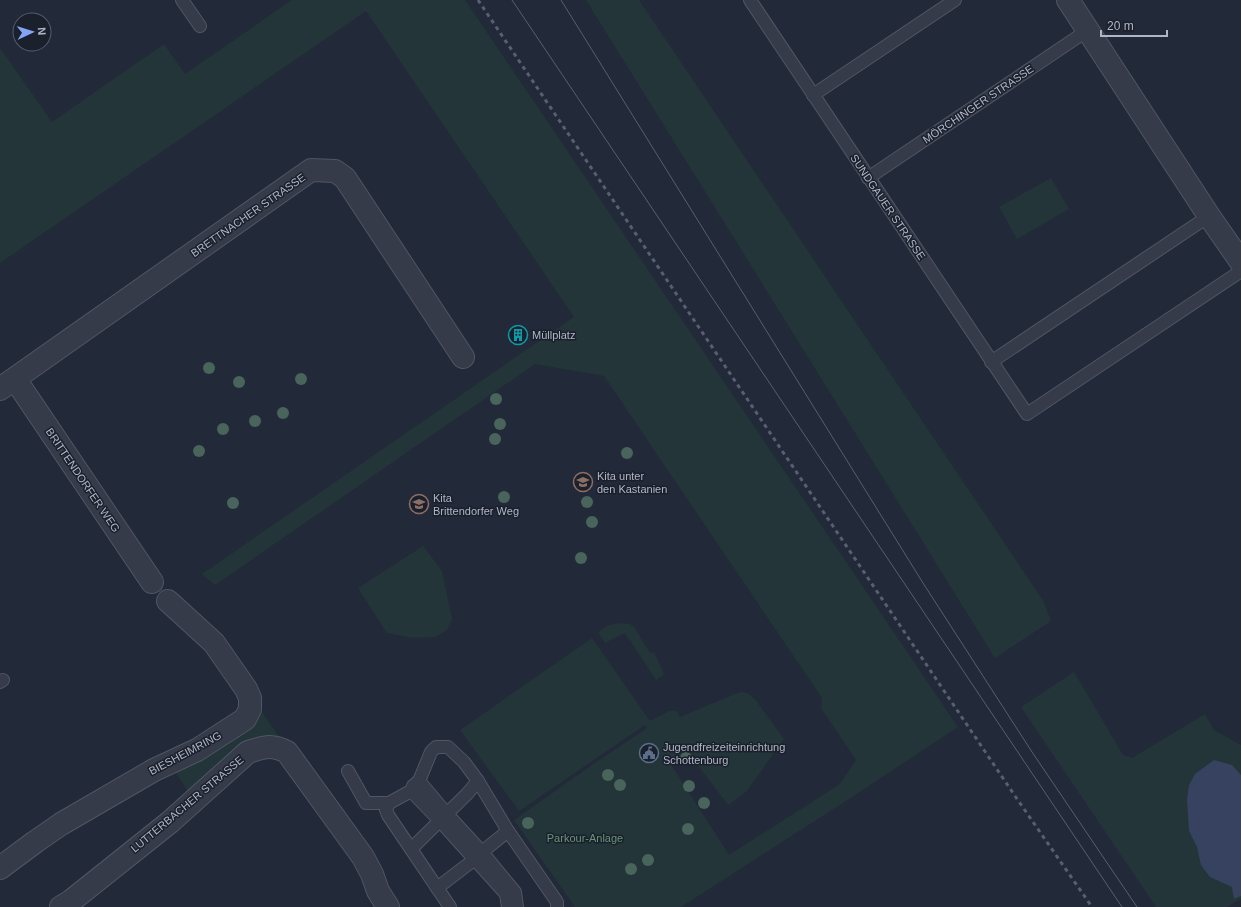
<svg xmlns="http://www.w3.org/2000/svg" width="1241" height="907" viewBox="0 0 1241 907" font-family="Helvetica,sans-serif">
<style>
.green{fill:#233539}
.water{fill:#36425f}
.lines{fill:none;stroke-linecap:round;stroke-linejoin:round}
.service-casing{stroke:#505663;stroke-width:14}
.minor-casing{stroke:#505663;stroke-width:24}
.service{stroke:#353b49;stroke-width:12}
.minor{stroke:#353b49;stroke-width:22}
.tram{stroke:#575f70;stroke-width:1}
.rail{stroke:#575f70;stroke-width:3;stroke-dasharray:4 4;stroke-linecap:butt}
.tree{fill:#48645b}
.labels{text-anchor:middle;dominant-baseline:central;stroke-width:3;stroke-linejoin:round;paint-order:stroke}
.street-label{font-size:11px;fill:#b0b6c5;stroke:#1b202d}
.poi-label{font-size:11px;fill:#b0b6c5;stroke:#1b202d;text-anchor:start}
.park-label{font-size:11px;fill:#689577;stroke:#1b202d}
</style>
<rect width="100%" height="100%" fill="#222938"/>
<g class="green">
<path d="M292 0H465L958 727 852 797 681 907H575L514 820 592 765 647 728 645 725 519 811 460 730 592 638 650 721 669 711H677L680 717 740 692 747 693 755 699 784 739 746 792 728 805 690 755 672 766 729 855 840 784 856 760 821 708 822 698 604 376 535 364 215 585 202 574 574 317 366 11 0 263V48L52 122 164 44 185 74Z"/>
<path d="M586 0H639L1044 602 1051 621 995 658Z"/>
<path d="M1051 178 1069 209 1017 239 999 207Z"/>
<path d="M423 546 442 571 452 619 447 630 435 637 413 638 387 633 358 588Z"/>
<path d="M620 623 630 624 634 627 650 653 654 652 664 674 656 680 625 633 605 643 598 632 609 625Z"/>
<path d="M1074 672 1123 755 1132 758 1205 714 1214 730 1241 745V899L1227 907H1156L1021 707Z"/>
<path d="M256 703 280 738 189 793 174 770Z"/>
</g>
<path class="water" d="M1214 760 1232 765 1241 775V896L1234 899 1232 887 1210 877 1201 865 1197 847 1189 831 1187 800 1189 785 1195 774Z"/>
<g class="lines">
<defs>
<g id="service">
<path d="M182 0 200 26"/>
<path d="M750 0 1027 414 1241 271"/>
<path d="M813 95 955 0"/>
<path d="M868 178 1088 30"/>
<path d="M991 362 1209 216"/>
<path d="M0 682 3 680"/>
<path d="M348 771 366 803H389L411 791"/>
<path d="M419 781 431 752 436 747H448L464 762 478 781 508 831 557 902V907"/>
<path d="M389 803 386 810 388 815 450 907"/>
<path d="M411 849 467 794 478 781"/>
<path d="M437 888 475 859 482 852 508 831"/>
<path d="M508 907 506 894 440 821 411 791 413 786 419 781 447 814 482 852 515 892 517 907"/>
</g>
<g id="minor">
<path d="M1068 0 1209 216 1241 262"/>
<path d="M15 379 152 582"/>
<path d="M0 389 311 170 335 171 345 178 463 357"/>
<path d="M0 868 35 842 61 824 154 770 197 750 245 719 250 709V698L246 689 214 643 168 601"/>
<path d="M61 907 71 901 170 822 248 752C265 747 271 744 287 752L363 857 372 874 378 891 388 907"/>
</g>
</defs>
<use href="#service" class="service-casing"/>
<use href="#minor" class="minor-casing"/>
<use href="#service" class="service"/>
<use href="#minor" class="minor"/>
<g class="tram">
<path d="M512 0 1122 907"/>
<path d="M561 0 923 583 1032 752 1137 907"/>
</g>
<path class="rail" d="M478 0 1015 796 1092 907"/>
</g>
<g class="tree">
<circle cx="209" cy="368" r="6"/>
<circle cx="301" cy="379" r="6"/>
<circle cx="239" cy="382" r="6"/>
<circle cx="496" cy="399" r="6"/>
<circle cx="283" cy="413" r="6"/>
<circle cx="255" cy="421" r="6"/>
<circle cx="500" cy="424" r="6"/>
<circle cx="223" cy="429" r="6"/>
<circle cx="495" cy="439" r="6"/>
<circle cx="199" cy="451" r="6"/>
<circle cx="627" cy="453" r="6"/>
<circle cx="504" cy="497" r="6"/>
<circle cx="587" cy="502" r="6"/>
<circle cx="233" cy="503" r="6"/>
<circle cx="592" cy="522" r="6"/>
<circle cx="581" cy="558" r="6"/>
<circle cx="686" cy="758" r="6"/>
<circle cx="608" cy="775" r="6"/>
<circle cx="620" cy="785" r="6"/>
<circle cx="689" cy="786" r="6"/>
<circle cx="704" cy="803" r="6"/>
<circle cx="528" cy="823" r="6"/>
<circle cx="688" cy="829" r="6"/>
<circle cx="648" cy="860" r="6"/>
<circle cx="631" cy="869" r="6"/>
</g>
<defs>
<symbol id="building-ring" viewBox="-11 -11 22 22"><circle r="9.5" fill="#1b202d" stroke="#0f9aa8" stroke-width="1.5"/><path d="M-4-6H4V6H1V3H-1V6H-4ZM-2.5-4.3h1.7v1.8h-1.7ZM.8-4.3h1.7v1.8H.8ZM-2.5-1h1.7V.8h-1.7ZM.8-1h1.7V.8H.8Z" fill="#0f9aa8"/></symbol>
<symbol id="school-ring" viewBox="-11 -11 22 22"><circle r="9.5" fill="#1b202d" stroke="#8d6e63" stroke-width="1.5"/><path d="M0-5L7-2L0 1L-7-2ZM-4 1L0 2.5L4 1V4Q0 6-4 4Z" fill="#8d6e63"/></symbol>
<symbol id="civic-ring" viewBox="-11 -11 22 22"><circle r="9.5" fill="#1b202d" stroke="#5c6f8a" stroke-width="1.5"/><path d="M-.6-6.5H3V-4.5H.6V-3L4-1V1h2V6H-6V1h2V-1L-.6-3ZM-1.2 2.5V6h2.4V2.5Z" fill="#5c6f8a"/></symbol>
</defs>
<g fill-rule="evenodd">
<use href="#building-ring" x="507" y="324" width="22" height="22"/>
<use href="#school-ring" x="572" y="471" width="22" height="22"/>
<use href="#school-ring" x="408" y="493" width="22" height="22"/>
<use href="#civic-ring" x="638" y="742" width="22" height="22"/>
</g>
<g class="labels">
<g class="street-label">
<text transform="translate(978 104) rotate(-34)">MÖRCHINGER STRASSE</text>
<text transform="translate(888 207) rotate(56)">SUNDGAUER STRASSE</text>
<text transform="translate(248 215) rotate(-35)">BRETTNACHER STRASSE</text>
<text transform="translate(83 480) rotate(56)">BRITTENDORFER WEG</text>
<text transform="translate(185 753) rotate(-28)">BIESHEIMRING</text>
<text transform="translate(187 804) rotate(-40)">LUTTERBACHER STRASSE</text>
</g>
<g class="poi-label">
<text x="532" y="335">Müllplatz</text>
<text x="597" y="476">Kita unter<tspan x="597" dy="13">den Kastanien</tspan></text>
<text x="433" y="498">Kita<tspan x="433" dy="13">Brittendorfer Weg</tspan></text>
<text x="663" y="747">Jugendfreizeiteinrichtung<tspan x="663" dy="13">Schottenburg</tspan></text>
</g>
<g class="park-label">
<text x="585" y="838">Parkour-Anlage</text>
</g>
</g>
<g transform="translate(32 32) rotate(86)"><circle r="19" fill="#1b202d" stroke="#575c6a"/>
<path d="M0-3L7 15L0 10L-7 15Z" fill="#85a4f5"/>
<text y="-6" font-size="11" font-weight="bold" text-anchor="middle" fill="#b0b6c5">N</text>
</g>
<path d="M1101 30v6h66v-6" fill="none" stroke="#b0b6c5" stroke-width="2"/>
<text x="1107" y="30" font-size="12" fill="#b0b6c5" stroke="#1b202d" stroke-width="3" paint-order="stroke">20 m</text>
</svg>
